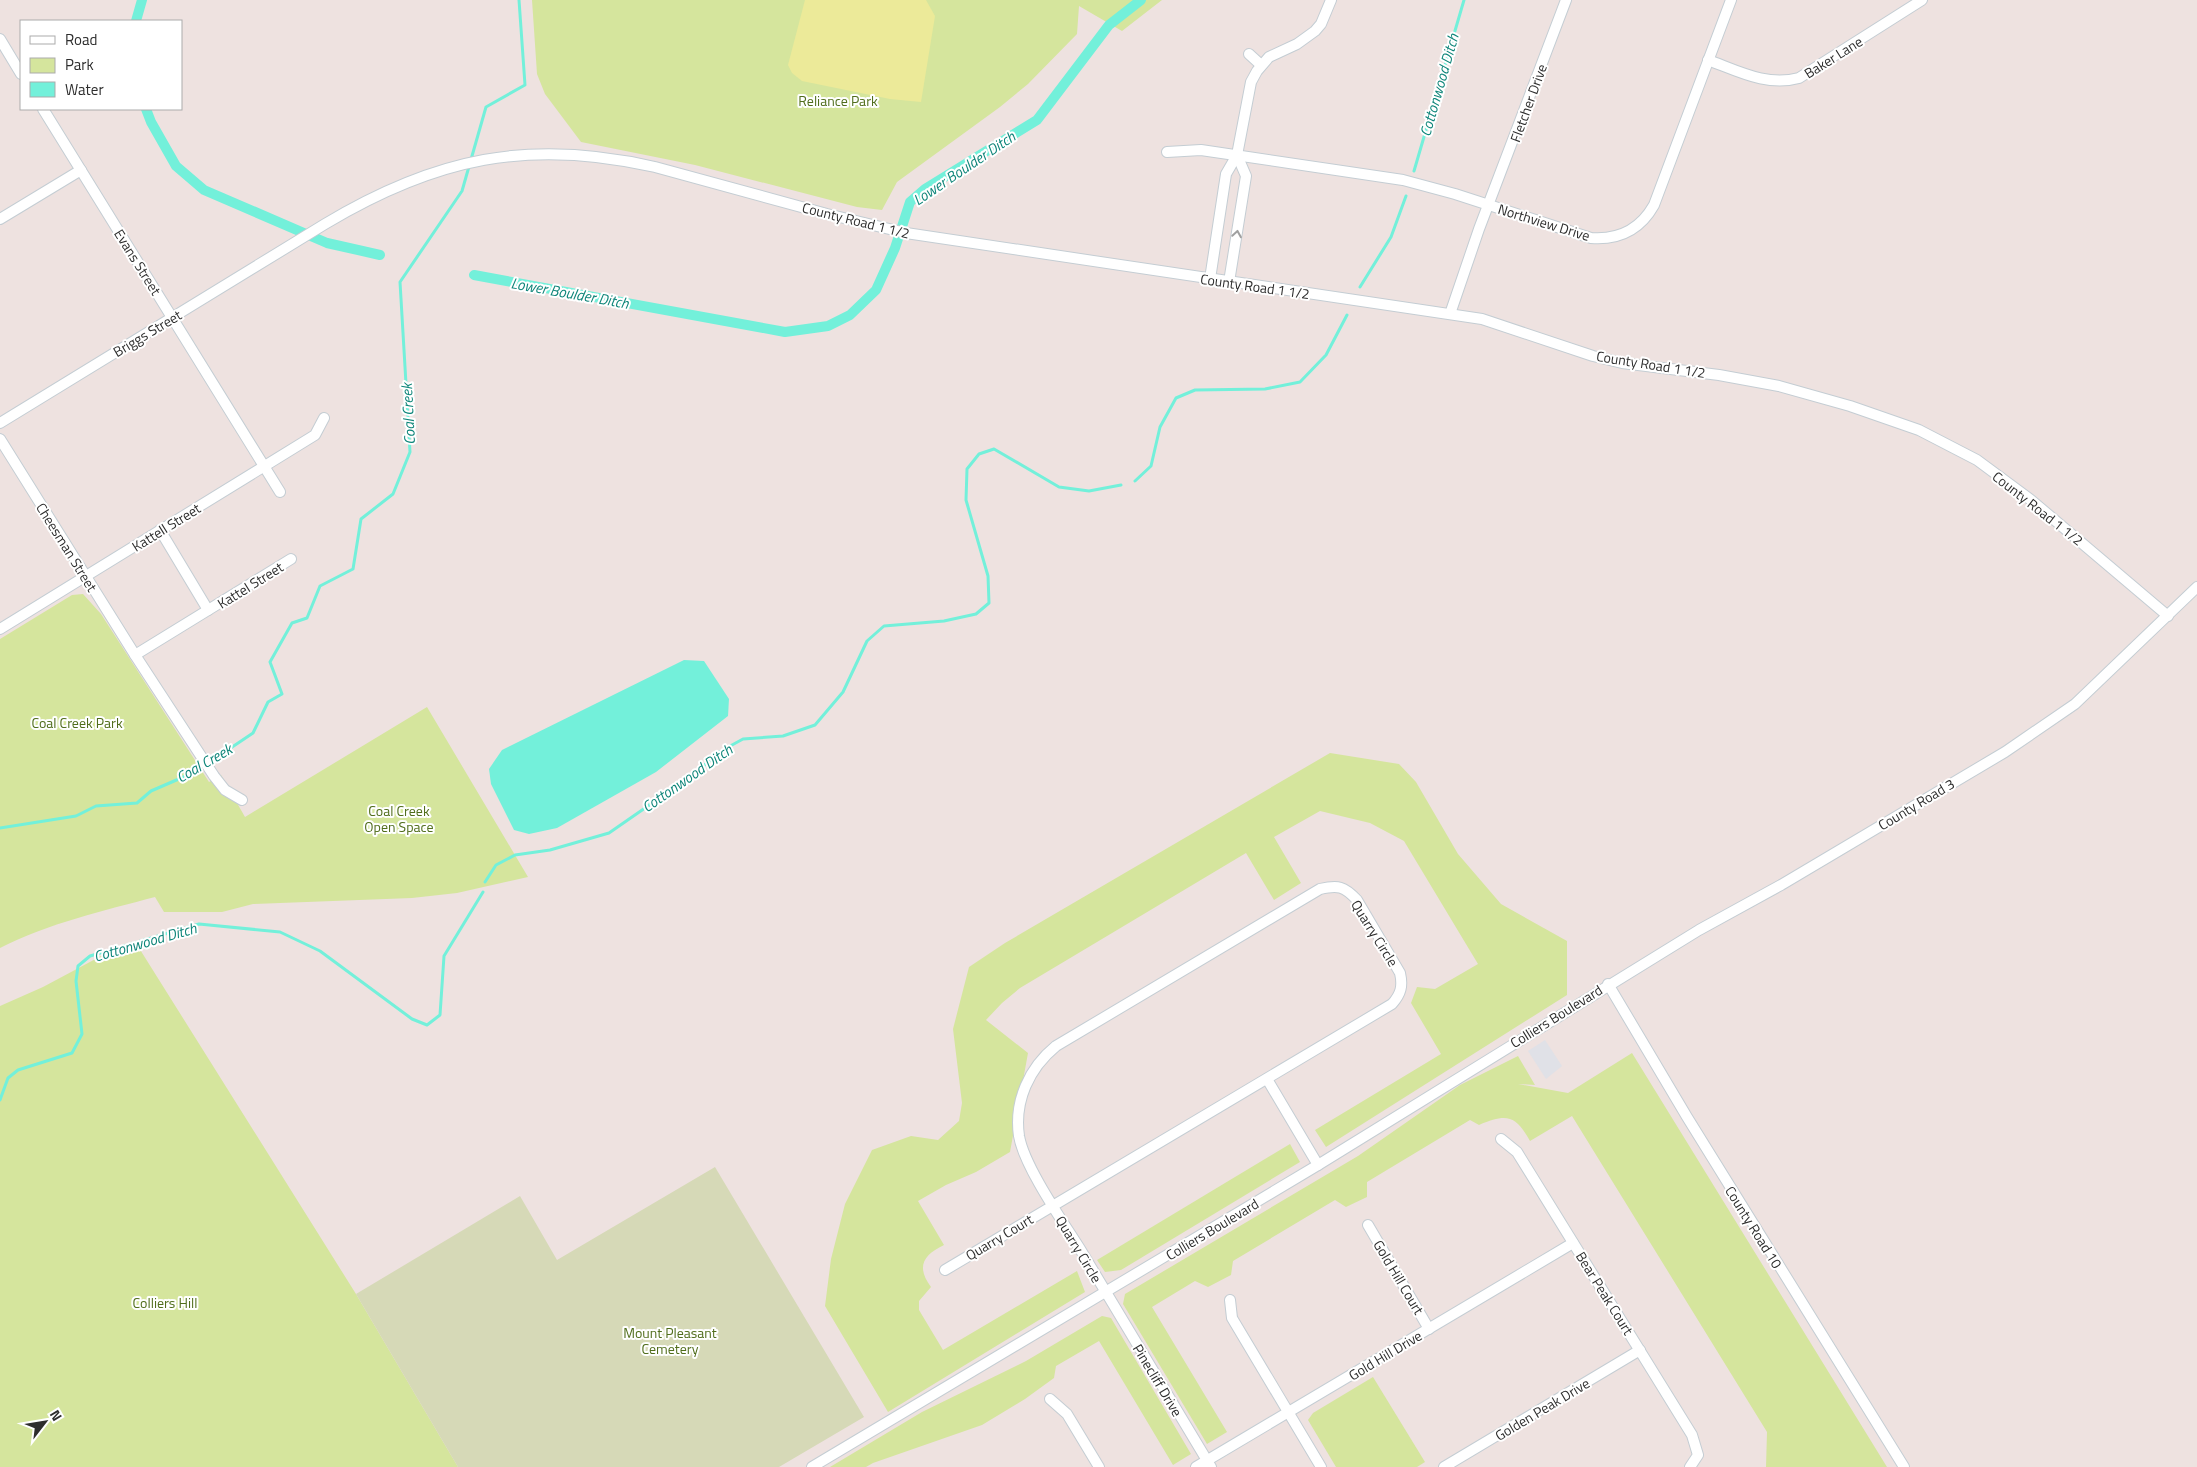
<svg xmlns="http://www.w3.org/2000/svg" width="2197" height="1467" viewBox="0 0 2197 1467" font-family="'Titillium Web',sans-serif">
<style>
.industrial{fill:#e0e1e7}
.green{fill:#d5e59d}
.cemetery{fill:#d6d9b7}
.pitch{fill:#ecea99}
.water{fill:#73f0da}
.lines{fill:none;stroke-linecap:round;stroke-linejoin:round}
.stream{stroke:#73f0da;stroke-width:3}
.canal{stroke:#73f0da;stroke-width:10}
.minor-casing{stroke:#c4cdd3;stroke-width:12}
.minor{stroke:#fff;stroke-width:10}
.oneway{stroke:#a0a0a0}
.labels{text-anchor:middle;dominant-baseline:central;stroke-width:4;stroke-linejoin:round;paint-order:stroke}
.street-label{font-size:14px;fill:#2d2d2d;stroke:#fff}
.park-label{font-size:14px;fill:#506d1b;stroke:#fff}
.water-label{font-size:15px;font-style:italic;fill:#0e8579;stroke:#fff}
</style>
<rect width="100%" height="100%" fill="#eee2e0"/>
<path class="industrial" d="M1545 1040 1562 1066 1546 1079 1528 1051Z"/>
<g class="green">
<path d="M532 0H1162L1122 31 1079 6 1077 34 1028 84 1000 107 897 182 882 210 857 207 695 165 581 142 545 94 537 74Z"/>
<path d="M83 594 101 614 209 782 221 775 245 817 427 707 528 877 457 893 412 898 253 904 222 912H164L155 897C103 911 49 923 0 948V639L72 595Z"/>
<path d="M1330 753 1399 764 1416 782 1458 854 1501 904 1567 941V995L1326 1147 1315 1130 1441 1054 1411 1003 1417 987 1435 989 1478 964 1404 841 1370 823 1320 811 1274 837 1301 883 1274 900 1246 853 1020 988 1002 1003 986 1020 1028 1053 1010 1152 976 1172 946 1185 918 1201 944 1245C923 1255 916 1267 931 1287L919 1301V1310L943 1350 1077 1271 1085 1292 888 1412 825 1306 831 1259 845 1204 872 1150 911 1136 938 1140 959 1121 962 1103 953 1029 969 967 1005 943Z"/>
<path d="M139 948 356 1294 458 1467H0V1006L43 987 103 955Z"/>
<path d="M1632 1053 1887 1467H1766L1767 1432 1572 1116 1530 1141C1515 1114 1506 1114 1479 1125L1470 1120 1367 1182V1197L1346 1207 1335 1200 1233 1261 1231 1275 1208 1287 1195 1281 1152 1307 1227 1432 1207 1444 1123 1304 1125 1294 1358 1156 1460 1085 1518 1056 1535 1085 1518 1084 1568 1093Z"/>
<path d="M1290 1144 1300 1162 1121 1270 1105 1272 1097 1260Z"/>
<path d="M1102 1316 1111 1318 1191 1454 1173 1465 1099 1341 1056 1366 1054 1378 1025 1399 982 1425 873 1463 866 1467H830L922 1412 1026 1361Z"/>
<path d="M1373 1377 1425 1462 1417 1467H1336L1308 1420 1313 1413Z"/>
</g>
<path class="cemetery" d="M715 1167 864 1417 779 1467H458L356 1294 520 1196 557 1260Z"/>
<path class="pitch" d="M805 0H926L935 16 921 102 890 99 802 81 792 73 788 65Z"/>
<path class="water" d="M684 660 704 661 729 699 728 716 656 772 557 828 529 834 514 830 491 784 489 769 502 750Z"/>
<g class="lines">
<g class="stream">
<path d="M1414 171 1464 0"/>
<path d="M1360 287 1391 237 1406 196"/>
<path d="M1135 481 1151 466 1160 427 1176 398 1195 390 1265 389 1300 382 1326 355 1347 315"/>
<path d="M0 828 76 816 96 806 137 803 151 791 195 772 253 733 268 702 282 694 270 662 292 623 307 618 320 586 353 569 361 519 393 494 410 452 400 282 462 191 486 107 525 85 519 0"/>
<path d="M485 882 496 865 515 855 550 850 609 833 694 774 721 751 743 739 783 736 815 725 843 692 867 641 884 626 944 621 976 614 989 603 988 576 966 500 967 469 979 454 994 449 1059 487 1089 491 1121 485"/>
<path d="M0 1100 8 1078 18 1070 72 1053 82 1034 76 981 78 966 90 956 199 924 280 932 320 951 412 1019 427 1025 440 1015 444 956 483 892"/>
</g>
<g class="canal">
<path d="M136 21 142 0"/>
<path d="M146 109 151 122 176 166 204 190 327 243 380 255"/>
<path d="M474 275 785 332 828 326 850 315 876 290 895 248 910 202 925 189 1037 120 1109 25 1141 0"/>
</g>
<defs>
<g id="minor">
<path d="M0 39 21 74"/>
<path d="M1249 54 1261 65"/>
<path d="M1708 60C1738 71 1767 87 1799 78L1922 0"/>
<path d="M43 109 280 492"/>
<path d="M1167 152 1201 150 1403 180 1455 194 1591 238C1618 240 1640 230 1654 205L1731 0"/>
<path d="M0 219 81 170"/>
<path d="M1210 279 1226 174 1237 155 1251 82 1257 71 1269 57 1297 44 1315 31 1321 24 1331 0"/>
<path d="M1229 282 1246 176 1237 155"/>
<path d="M1450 314 1479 229 1566 0"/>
<path d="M0 423 325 224C435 158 529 138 655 167L827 214 906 233 1482 319 1593 356 1622 363 1719 375 1779 386 1850 406 1919 430 1977 460 2031 500 2168 616"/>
<path d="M0 439 135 655 214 776 225 790 242 800"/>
<path d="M160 530 208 610"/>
<path d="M0 629 315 435 324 418"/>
<path d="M135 655 291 559"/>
<path d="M1608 984 1687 1117 1904 1467"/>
<path d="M1267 1079 1318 1165"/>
<path d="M1501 1139 1517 1152 1692 1435 1698 1455 1690 1467"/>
<path d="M1368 1225 1429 1329"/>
<path d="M945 1270 1392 1004C1401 994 1403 986 1400 973L1357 900C1344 886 1338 885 1320 889L1056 1046C1029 1068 1014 1101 1019 1136 1024 1166 1063 1222 1080 1249 1124 1321 1167 1394 1211 1467"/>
<path d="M1230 1300 1232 1318 1321 1467"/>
<path d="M1050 1399 1067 1414 1099 1467"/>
<path d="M812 1467 1318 1165 1699 930 1781 885 2005 752 2075 704 2197 587"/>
<path d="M1196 1467 1573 1243"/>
<path d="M1444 1467 1640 1350"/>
</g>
</defs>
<use href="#minor" class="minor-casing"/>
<use href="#minor" class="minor"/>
</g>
<defs><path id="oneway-chevron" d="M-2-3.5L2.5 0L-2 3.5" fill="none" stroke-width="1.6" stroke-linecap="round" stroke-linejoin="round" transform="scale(1.25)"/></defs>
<use class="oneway" href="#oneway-chevron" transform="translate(1237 234) rotate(-81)"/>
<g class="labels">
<g class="street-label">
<text transform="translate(1833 57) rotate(-32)">Baker Lane</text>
<text transform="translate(1528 103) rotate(-70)">Fletcher Drive</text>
<text transform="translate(856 220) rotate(14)">County Road 1 1/2</text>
<text transform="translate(1544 222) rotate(17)">Northview Drive</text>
<text transform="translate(138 262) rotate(58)">Evans Street</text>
<text transform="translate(1255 286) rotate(8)">County Road 1 1/2</text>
<text transform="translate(147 333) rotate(-31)">Briggs Street</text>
<text transform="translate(1651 364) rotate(9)">County Road 1 1/2</text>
<text transform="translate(2038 508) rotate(38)">County Road 1 1/2</text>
<text transform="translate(166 527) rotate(-32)">Kattell Street</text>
<text transform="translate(67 547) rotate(58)">Cheesman Street</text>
<text transform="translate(250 585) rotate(-32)">Kattel Street</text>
<text transform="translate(1916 804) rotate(-31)">County Road 3</text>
<text transform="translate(1375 933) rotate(58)">Quarry Circle</text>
<text transform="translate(1556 1016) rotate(-32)">Colliers Boulevard</text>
<text transform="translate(1754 1227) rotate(58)">County Road 10</text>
<text transform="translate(1212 1229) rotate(-31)">Colliers Boulevard</text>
<text transform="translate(999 1237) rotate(-31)">Quarry Court</text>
<text transform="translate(1079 1249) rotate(59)">Quarry Circle</text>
<text transform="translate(1399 1277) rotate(59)">Gold Hill Court</text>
<text transform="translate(1605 1293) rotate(58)">Bear Peak Court</text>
<text transform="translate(1385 1355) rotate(-31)">Gold Hill Drive</text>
<text transform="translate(1158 1380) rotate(59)">Pinecliff Drive</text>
<text transform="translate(1542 1409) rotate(-31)">Golden Peak Drive</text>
</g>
<g class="park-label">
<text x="838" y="100">Reliance Park</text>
<text x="77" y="722">Coal Creek Park</text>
<text x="399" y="810">Coal Creek<tspan x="399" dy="16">Open Space</tspan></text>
<text x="165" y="1302">Colliers Hill</text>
<text x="670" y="1332">Mount Pleasant<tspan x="670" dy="16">Cemetery</tspan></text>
</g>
<g class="water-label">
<text transform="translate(1439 85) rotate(-74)">Cottonwood Ditch</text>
<text transform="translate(964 168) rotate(-34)">Lower Boulder Ditch</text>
<text transform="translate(570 293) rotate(10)">Lower Boulder Ditch</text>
<text transform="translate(408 414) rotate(-93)">Coal Creek</text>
<text transform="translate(204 763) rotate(-30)">Coal Creek</text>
<text transform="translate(687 778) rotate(-35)">Cottonwood Ditch</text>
<text transform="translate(145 942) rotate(-16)">Cottonwood Ditch</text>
</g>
</g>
<rect x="20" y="20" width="162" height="90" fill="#ffffff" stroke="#ababab"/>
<rect x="30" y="36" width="25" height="8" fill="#ffffff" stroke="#ababab"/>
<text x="65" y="45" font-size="15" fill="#2d2d2d">Road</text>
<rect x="30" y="58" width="25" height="15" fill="#d5e59d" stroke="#ababab"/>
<text x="65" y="70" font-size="15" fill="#2d2d2d">Park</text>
<rect x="30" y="82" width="25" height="15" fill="#73f0da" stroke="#ababab"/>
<text x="65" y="95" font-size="15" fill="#2d2d2d">Water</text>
<g transform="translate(45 1422) rotate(59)" stroke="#ffffff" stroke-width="4" paint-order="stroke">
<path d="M0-4L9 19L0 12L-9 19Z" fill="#2d2d2d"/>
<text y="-8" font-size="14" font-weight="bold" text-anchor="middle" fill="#2d2d2d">N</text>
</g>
</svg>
